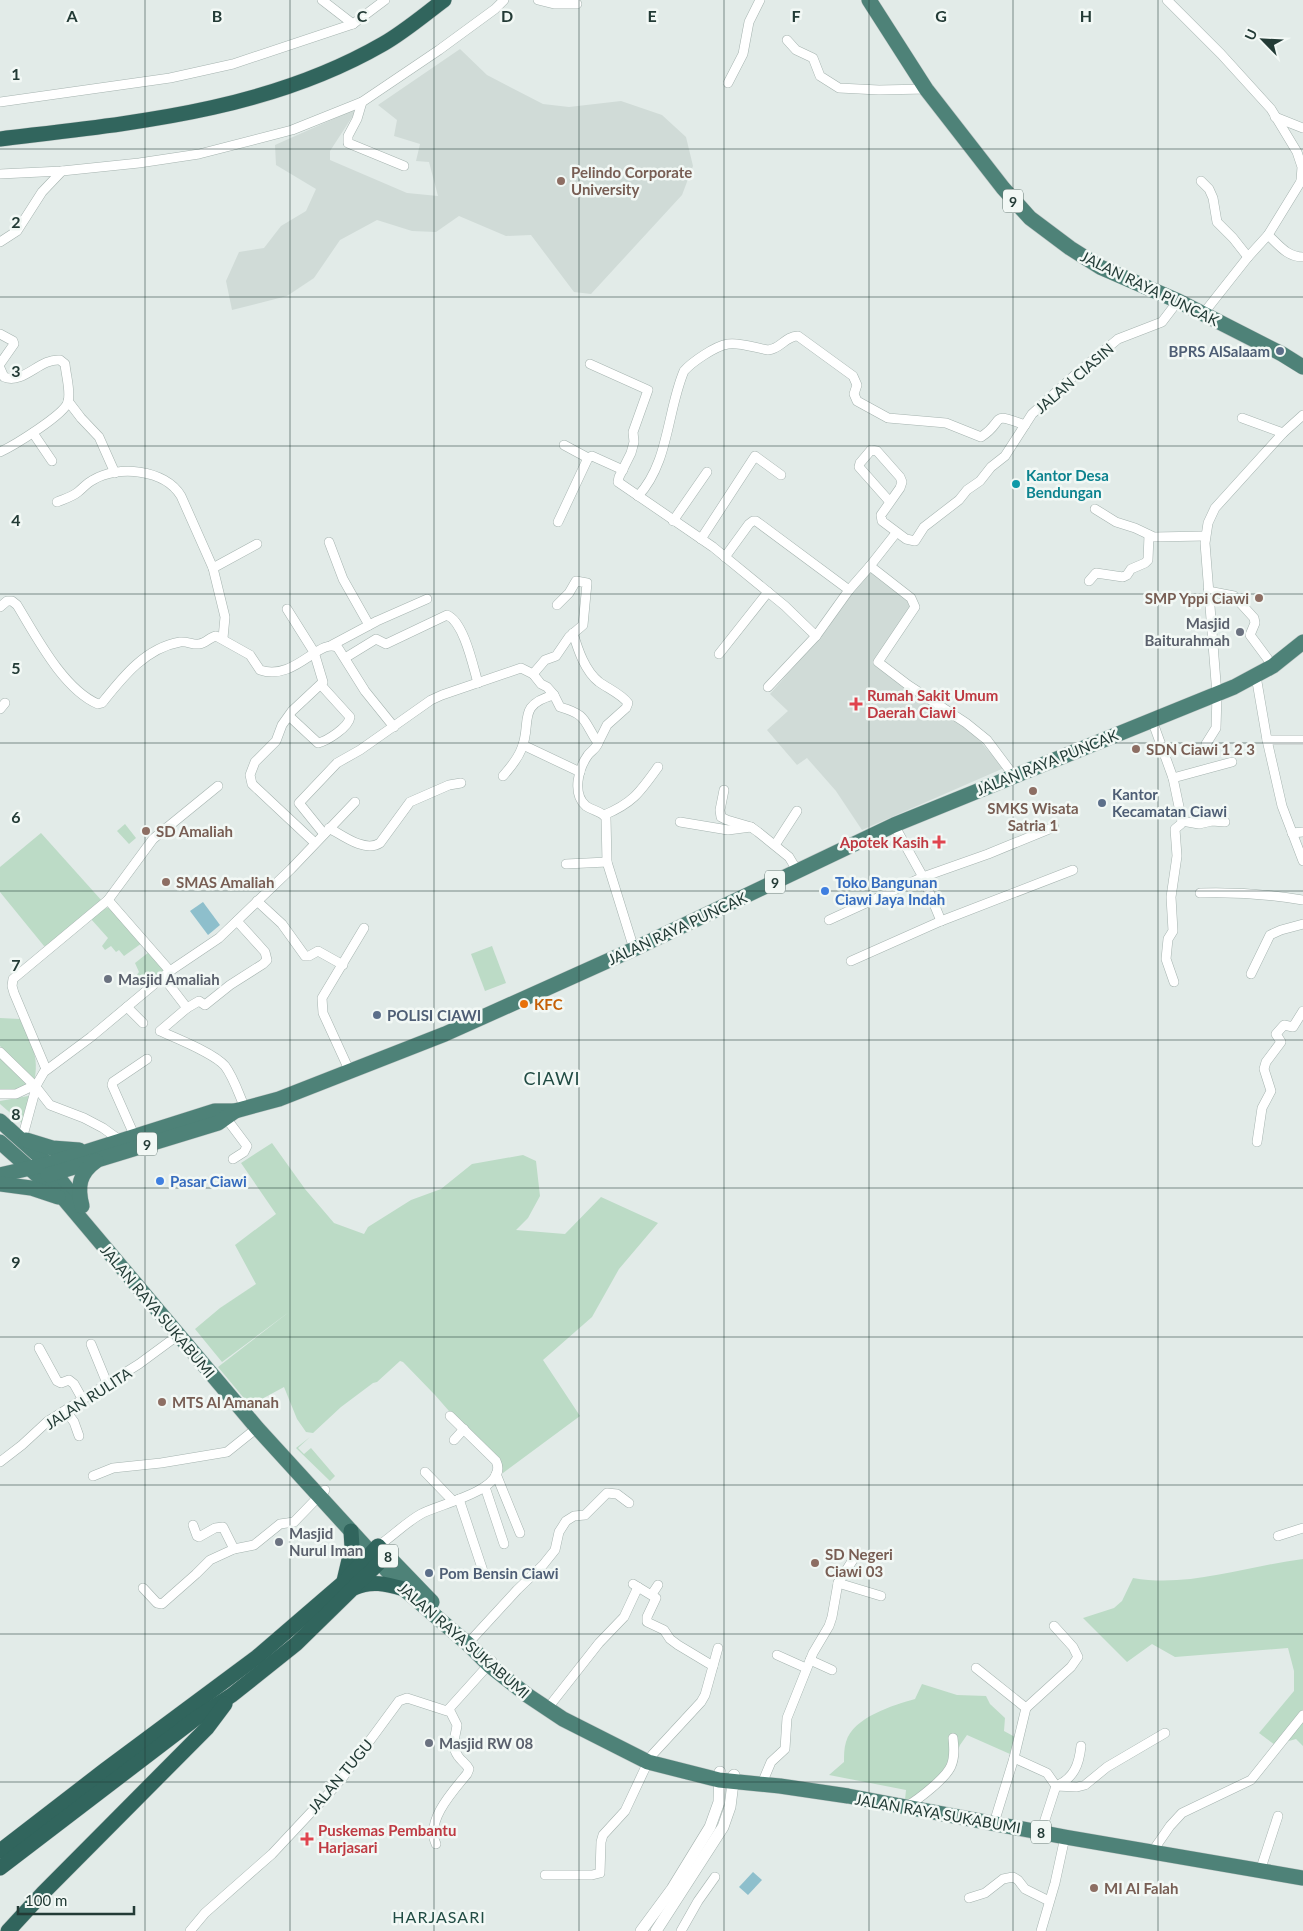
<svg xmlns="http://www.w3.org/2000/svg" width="1303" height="1931" viewBox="0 0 1303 1931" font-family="Lato,sans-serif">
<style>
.built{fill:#d0dbd7}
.green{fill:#bcdbc6}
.water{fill:#8ebfcc}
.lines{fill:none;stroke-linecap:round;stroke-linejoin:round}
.minor-casing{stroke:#a5b3af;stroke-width:10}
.tertiary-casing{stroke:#a5b3af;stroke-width:12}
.trunk-casing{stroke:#c1c8c7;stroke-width:16}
.motorway-casing{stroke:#c1c8c7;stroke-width:16}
.minor{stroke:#fff;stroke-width:9}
.tertiary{stroke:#fff;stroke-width:11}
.trunk{stroke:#4e8278;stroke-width:15}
.motorway{stroke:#31655d;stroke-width:15}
.grid{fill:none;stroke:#233b36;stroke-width:1;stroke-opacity:0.55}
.education-dot{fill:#8d6e63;stroke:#f2f8f5;stroke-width:2}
.service-dot{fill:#5c6f8a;stroke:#f2f8f5;stroke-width:2}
.culture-dot{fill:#0f9aa8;stroke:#f2f8f5;stroke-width:2}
.worship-dot{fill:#6b7280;stroke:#f2f8f5;stroke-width:2}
.health-dot{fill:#e0444e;stroke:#f2f8f5;stroke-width:2}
.shop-dot{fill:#3f7fe0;stroke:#f2f8f5;stroke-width:2}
.food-dot{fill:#e8710a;stroke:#f2f8f5;stroke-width:2}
.labels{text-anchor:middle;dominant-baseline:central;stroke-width:5;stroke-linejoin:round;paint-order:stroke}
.shield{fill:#f2f8f5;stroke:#61746f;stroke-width:1}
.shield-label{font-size:14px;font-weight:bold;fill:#233b36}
.education-label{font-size:15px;font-weight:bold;fill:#785e54;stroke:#f2f8f5;text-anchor:start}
.street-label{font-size:15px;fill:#233b36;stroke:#f2f8f5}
.service-label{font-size:15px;font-weight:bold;fill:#4e5e75;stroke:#f2f8f5;text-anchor:start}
.culture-label{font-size:15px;font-weight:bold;fill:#0d838f;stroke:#f2f8f5;text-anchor:start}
.worship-label{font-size:15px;font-weight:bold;fill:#5b616d;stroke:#f2f8f5;text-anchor:start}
.health-label{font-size:15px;font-weight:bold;fill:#be3a42;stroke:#f2f8f5;text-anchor:start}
.shop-label{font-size:15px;font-weight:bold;fill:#366cbe;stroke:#f2f8f5;text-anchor:start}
.food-label{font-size:15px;font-weight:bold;fill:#c56008;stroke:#f2f8f5;text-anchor:start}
.neighbourhood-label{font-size:16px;letter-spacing:1px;fill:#214c44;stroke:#f2f8f5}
.quarter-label{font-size:18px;letter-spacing:1px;fill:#214c44;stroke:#f2f8f5}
.grid-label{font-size:16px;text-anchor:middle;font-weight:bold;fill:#233b36;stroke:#f2f8f5;stroke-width:5;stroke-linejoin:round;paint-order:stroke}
</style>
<rect width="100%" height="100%" fill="#e2ebe8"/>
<g class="built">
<path d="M460 49 487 75 543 104 569 107 621 101 662 115 686 137 693 166 682 195 591 294 574 292 531 235 506 236 459 216 436 232 412 231 377 220 340 240 314 278 287 296 232 310 226 281 239 252 264 248 281 226 306 211 316 189 276 165 275 145 358 108 330 151V160L407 193 438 196 429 162 416 161 420 144 394 136 397 120 378 105Z"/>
<path d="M867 571 872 572 913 603 878 665 967 727 1004 768 862 830 836 791 807 758 797 765 767 730 788 711 770 694 828 628 838 610Z"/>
</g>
<g class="green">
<path d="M125 824 136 838 129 844 117 831Z"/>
<path d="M41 833 102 901 50 945 44 946 0 892V867Z"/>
<path d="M110 907 142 943 124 956 119 950 116 952 111 946 105 950 102 946 108 938 91 919 104 909Z"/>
<path d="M492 946 506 983 485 991 471 954Z"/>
<path d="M149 952 163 967V973L145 986 136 976 139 972 135 963Z"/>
<path d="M0 1018 20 1019C31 1044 40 1055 34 1083L0 1046Z"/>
<path d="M0 1055 29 1086 14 1093 0 1090Z"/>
<path d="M28 1096 30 1097 23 1124 0 1104V1101Z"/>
<path d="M272 1143 305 1189 334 1223 364 1234 368 1227 411 1200 441 1189 472 1164 523 1155 536 1161 540 1196 528 1218 516 1230 565 1234 601 1197 658 1223 619 1269 592 1317 543 1360 580 1416 503 1473 435 1395 403 1362 400 1361 377 1382 373 1383 341 1407 313 1433 306 1432 297 1419 284 1387 260 1400 256 1398 248 1403 218 1367 289 1312 222 1362 195 1329 220 1308 256 1284 235 1245 276 1214 241 1163Z"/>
<path d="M310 1437 298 1448 304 1454 311 1448 335 1476 330 1481 296 1448Z"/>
<path d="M1303 1559V1746L1296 1739 1275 1745 1259 1733 1294 1691V1671L1288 1648 1175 1657 1152 1644 1127 1662 1083 1618 1114 1608 1122 1601 1133 1578C1189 1588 1247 1566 1303 1559Z"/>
<path d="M922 1684 957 1695 986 1696 990 1704 1005 1718 1004 1731 1015 1737 1010 1754 967 1735 960 1745 951 1768 913 1799 905 1800 906 1790 829 1775 844 1762C844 1755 844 1748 846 1742 853 1717 894 1705 915 1699Z"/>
</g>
<g class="water">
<path d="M203 902 220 925 208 935 190 911Z"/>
<path d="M753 1872 762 1880 748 1895 739 1887Z"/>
</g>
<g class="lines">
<defs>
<g id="minor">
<path d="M322 0 353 24"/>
<path d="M538 0 554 4H577"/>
<path d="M1167 0 1221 54 1271 109 1297 152 1302 167 1301 180"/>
<path d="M787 40 796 50 813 58 820 76 839 88 879 90 926 89"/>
<path d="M728 83 743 54 749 22 760 0"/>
<path d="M0 102 170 78 233 64 353 24 385 0"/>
<path d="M362 102 357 119 348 136V143L404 166"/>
<path d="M1275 117 1303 128"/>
<path d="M0 174 62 171 139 163 199 154 292 130 362 102 439 50 495 9 504 0"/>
<path d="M1201 181 1209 189 1213 198 1217 222 1233 238 1248 257"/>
<path d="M1268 235C1279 245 1287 257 1303 257"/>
<path d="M0 242 17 231 42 192 62 171"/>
<path d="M1203 314 1248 257 1268 235 1303 178"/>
<path d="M0 334 13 341 14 344 0 364"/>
<path d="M590 364 648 390 633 432 634 442 631 453 619 477 618 482 713 547 785 606 816 636 849 590 870 566"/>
<path d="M0 368 4 377C23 385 40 358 60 360L65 364C66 376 71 391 68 402 64 415 13 446 0 452"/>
<path d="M68 401 81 418 99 437 115 473"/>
<path d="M1242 418 1283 433"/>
<path d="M33 433 52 461"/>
<path d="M564 445 588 458 592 456 623 470"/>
<path d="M638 496C669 463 667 411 684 371 692 362 715 346 728 344 740 342 755 348 768 350 781 349 785 336 798 336L853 376 857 385 854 394 857 401 888 418 946 423 981 437C1006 421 988 411 1025 425"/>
<path d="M57 502C64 499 72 497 78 492 83 488 87 483 93 480 117 465 165 469 181 496L213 568 225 617 223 638"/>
<path d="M890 502 859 467 860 463 871 450 877 451 900 477 902 482 900 488 881 515 882 521 906 539 915 541 924 527 959 500 967 490 980 481 991 467 1005 456 1032 414 1077 373 1118 339 1162 322 1178 301"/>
<path d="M1095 509 1116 522 1135 528 1154 537 1205 536"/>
<path d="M673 521 707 472"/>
<path d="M558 522 588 458"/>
<path d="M896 533 870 566 911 598 915 607 878 662 908 685 966 723 987 740 1014 776"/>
<path d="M701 539 755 456 781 475"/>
<path d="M329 542 343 579 369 625"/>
<path d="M725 557 749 524 753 521H756L849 590"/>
<path d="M213 568 257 544"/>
<path d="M1089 581 1096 573 1123 577 1127 575 1131 569 1145 563 1148 560 1149 535"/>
<path d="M1208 591 1234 596 1254 618 1255 623 1250 635 1273 666"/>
<path d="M0 607 7 601H12L17 605C36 636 63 689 98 704L102 703C122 678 145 648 180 642 187 641 193 645 199 644 206 643 210 637 216 636L250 655 260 670C295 682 320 636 338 648L365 691 394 727"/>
<path d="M287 609 314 652 323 682 292 711 282 725 276 741 255 762 250 775 252 784 315 843"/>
<path d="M573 633C578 650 585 671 599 682 609 689 621 694 628 703L626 708 607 725 598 743"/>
<path d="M332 645 377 621 427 599"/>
<path d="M719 654 768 592"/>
<path d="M345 658 376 639 386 644 447 615C464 622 473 666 478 683"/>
<path d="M533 674 541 684 547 687 554 695 560 707C588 715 583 721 598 743 596 749 591 751 588 755 578 769 572 794 586 806 593 811 602 811 606 818L607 862 634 949"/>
<path d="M1256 676 1267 740 1282 806 1303 861"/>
<path d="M768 687 816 636"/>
<path d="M0 709 5 703"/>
<path d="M289 716 318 743C327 741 349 727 350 717L321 685"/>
<path d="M1152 720 1173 778 1182 821 1181 824 1175 829 1177 856 1171 897 1173 931 1168 939 1166 959 1174 982"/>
<path d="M1267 740H1303"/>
<path d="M1206 744 1216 728 1217 695 1205 543 1208 523 1215 508 1283 433 1303 415"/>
<path d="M523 745 580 772"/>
<path d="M503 776C510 768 517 760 521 750 533 724 515 705 554 695"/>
<path d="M1173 778 1232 762"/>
<path d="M724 790 720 810 721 817 727 820 751 827 758 832 789 857 798 872"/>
<path d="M604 815C633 803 640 792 658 767"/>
<path d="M1182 821 1199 824 1212 821 1225 822"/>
<path d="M680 822 728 830 751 827"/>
<path d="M894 825 923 877 941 921"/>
<path d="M329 828C342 835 365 853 380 843L410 802 449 785 461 783"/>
<path d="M1292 833 1303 832"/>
<path d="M324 834 299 803 337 763 360 750 431 700 442 695 521 668 533 674 545 660 556 656 569 637 583 625 587 583 576 581 569 593 557 605"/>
<path d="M775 845 797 811"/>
<path d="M566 864 607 862"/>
<path d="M1200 893C1235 892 1268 894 1303 900"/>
<path d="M108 900 170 971"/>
<path d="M257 901 282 924 305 956H309L318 951 343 965"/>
<path d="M829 920 923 877 988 854 1054 827"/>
<path d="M851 961 941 921 1073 870"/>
<path d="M1251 974 1270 935 1281 930 1303 924"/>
<path d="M164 978 187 1008 160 1031C176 1038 214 1053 225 1066 234 1078 239 1095 245 1108"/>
<path d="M127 1007 143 1023"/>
<path d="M187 1008 199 1001 205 1005 230 985 263 964 267 960 265 952 237 921"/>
<path d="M0 1052 36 1087 50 1105 84 1118 103 1128 121 1141"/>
<path d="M46 1069 14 993 12 986 13 979 108 900 153 839 218 786"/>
<path d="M350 1072 323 1013 322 998 364 928"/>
<path d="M0 1094H16L37 1084"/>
<path d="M226 1118 247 1146 244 1152 233 1159"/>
<path d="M135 1137 112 1085 113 1082 147 1059"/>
<path d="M22 1139 37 1084 44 1072 91 1037 170 971 219 938 291 869 355 802"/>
<path d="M1257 1142 1262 1108 1271 1091 1264 1069 1266 1062 1281 1042 1276 1034 1284 1025 1293 1027 1303 1011"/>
<path d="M91 1344 107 1383"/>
<path d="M39 1348 57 1381 61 1383 69 1380 74 1384 83 1400"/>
<path d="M66 1411 74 1422 79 1436"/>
<path d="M454 1440 464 1429"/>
<path d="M0 1462 22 1445 48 1421 139 1364 177 1336"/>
<path d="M425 1472 453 1501"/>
<path d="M496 1474 520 1533"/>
<path d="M93 1476 113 1468 161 1463 227 1452 257 1428"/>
<path d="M485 1487 504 1544"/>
<path d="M459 1499 483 1571"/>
<path d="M193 1525 197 1536 199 1537 215 1528 223 1527 234 1549"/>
<path d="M1278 1536 1303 1528"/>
<path d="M378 1546C393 1536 405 1523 421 1514 438 1504 510 1490 496 1461L450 1416"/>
<path d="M838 1583 881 1596"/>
<path d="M633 1584 656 1598 647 1617V1622L664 1630 670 1639 678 1645 713 1666"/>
<path d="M143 1588 157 1603 162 1604 196 1574 210 1560 234 1549 254 1545 280 1524 294 1522 325 1490"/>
<path d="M652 1594 658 1585"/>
<path d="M469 1645 472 1639 517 1590 543 1565 555 1550 559 1532 566 1521 574 1516 585 1515 607 1493 617 1494 629 1503"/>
<path d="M777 1655 806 1668"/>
<path d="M810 1660 832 1670"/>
<path d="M976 1668 1026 1708"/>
<path d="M551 1704 599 1643 624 1617 638 1587"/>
<path d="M652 1755 701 1702 705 1695 718 1648"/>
<path d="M1014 1758 1047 1773 1056 1786 1077 1787 1085 1785 1107 1767 1165 1733"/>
<path d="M763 1781 771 1762 785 1749 787 1718 813 1653 829 1626 832 1617 838 1583 856 1555"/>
<path d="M907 1806C919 1799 946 1778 951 1766 955 1757 954 1747 953 1738"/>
<path d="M994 1823 1014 1758 1026 1708 1071 1667 1078 1657 1073 1647 1054 1626"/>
<path d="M1041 1832 1056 1786C1074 1778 1079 1765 1081 1746"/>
<path d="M436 1844C425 1821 453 1791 467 1774L469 1769C466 1763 461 1761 458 1756 450 1745 456 1736 457 1725L449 1709"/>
<path d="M1152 1852 1170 1826 1182 1813 1251 1780 1303 1715"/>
<path d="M1260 1871 1278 1816"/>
<path d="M545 1875H592L600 1873 601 1842 603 1835 625 1811 648 1762"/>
<path d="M969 1898 985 1893 1003 1879 1013 1877 1018 1880 1025 1889 1049 1901"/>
<path d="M190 1931 205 1913 272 1854 330 1792 343 1777 399 1701 407 1698 447 1711 492 1661"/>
<path d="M681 1931 698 1901 715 1877"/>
<path d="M1041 1931 1055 1883 1065 1837"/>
</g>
<g id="tertiary">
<path d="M641 1931 672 1889 710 1827 719 1802 720 1772"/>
<path d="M656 1931 723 1827 730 1807 734 1775"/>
</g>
<g id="trunk">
<path d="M869 0 926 89 1003 188 1030 218 1070 248 1100 267 1178 301 1282 354 1303 367"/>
<path d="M0 1121 48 1164 79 1204"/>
<path d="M26 1140 52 1148 79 1150"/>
<path d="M0 1142 64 1199 257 1428 404 1589 469 1645 489 1665 527 1695 563 1719 648 1762 719 1780 780 1786 848 1796 1065 1837 1303 1878"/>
<path d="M0 1175 48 1164 215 1111H235L279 1099 445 1034 634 949 894 825 1234 687 1273 666 1303 642"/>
<path d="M48 1175 218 1123 235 1111"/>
<path d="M0 1184 31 1188 58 1197"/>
<path d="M82 1206C77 1187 79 1173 96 1161"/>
<path d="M379 1547 432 1602"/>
</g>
<g id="motorway">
<path d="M0 139C131 123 265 112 383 44 404 32 424 15 444 0"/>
<path d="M344 1581 352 1547 351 1531"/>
<path d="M354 1588C371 1580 386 1584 404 1589"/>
<path d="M0 1851 105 1770 257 1657 343 1583 378 1546"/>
<path d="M0 1868 195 1719 232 1695 296 1644 387 1555"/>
<path d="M8 1931 43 1893 207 1728 225 1704"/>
</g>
</defs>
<use href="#minor" class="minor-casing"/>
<use href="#tertiary" class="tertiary-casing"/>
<use href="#trunk" class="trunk-casing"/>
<use href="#motorway" class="motorway-casing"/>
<use href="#minor" class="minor"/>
<use href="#tertiary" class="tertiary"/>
<use href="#trunk" class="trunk"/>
<use href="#motorway" class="motorway"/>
</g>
<path class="grid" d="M145 0V1931M290 0V1931M434 0V1931M579 0V1931M724 0V1931M869 0V1931M1013 0V1931M1158 0V1931M0 149H1303M0 297H1303M0 446H1303M0 594H1303M0 743H1303M0 891H1303M0 1040H1303M0 1188H1303M0 1337H1303M0 1485H1303M0 1634H1303M0 1782H1303"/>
<g class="education-dot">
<circle cx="561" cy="181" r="5"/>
<circle cx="1259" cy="598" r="5"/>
<circle cx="1136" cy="749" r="5"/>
<circle cx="1033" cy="791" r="5"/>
<circle cx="146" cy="831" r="5"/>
<circle cx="166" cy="882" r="5"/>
<circle cx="162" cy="1402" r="5"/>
<circle cx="815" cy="1563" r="5"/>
<circle cx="1094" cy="1888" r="5"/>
</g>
<g class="service-dot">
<circle cx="1280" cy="351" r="5"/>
<circle cx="1102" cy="803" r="5"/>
<circle cx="377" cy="1015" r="5"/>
<circle cx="429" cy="1573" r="5"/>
</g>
<circle class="culture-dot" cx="1016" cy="484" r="5"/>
<g class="worship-dot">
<circle cx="1240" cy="632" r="5"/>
<circle cx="108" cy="979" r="5"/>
<circle cx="279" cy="1542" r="5"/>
<circle cx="429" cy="1743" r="5"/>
</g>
<g class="health-dot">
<path d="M853.5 696.5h5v5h5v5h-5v5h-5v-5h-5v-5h5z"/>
<path d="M936.5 834.5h5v5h5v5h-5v5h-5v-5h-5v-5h5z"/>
<path d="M304.5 1831.5h5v5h5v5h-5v5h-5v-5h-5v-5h5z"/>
</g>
<g class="shop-dot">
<circle cx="825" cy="891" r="5"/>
<circle cx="160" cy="1181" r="5"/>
</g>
<circle class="food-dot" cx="524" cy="1004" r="5"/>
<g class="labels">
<g class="shield">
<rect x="1003" y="189.5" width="20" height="23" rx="4"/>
<rect x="765" y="870.5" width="20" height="23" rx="4"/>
<rect x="137" y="1132.5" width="20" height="23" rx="4"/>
<rect x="378" y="1544.5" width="20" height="23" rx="4"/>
<rect x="1031" y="1820.5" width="20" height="23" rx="4"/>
</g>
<g class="shield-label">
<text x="1013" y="201">9</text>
<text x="775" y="882">9</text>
<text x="147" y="1144">9</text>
<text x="388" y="1556">8</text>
<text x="1041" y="1832">8</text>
</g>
<g class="education-label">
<text x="571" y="172">Pelindo Corporate<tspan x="571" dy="17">University</tspan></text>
<text x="1249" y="598" text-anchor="end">SMP Yppi Ciawi</text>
<text x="1146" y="749">SDN Ciawi 1 2 3</text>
<text x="1033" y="808" text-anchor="middle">SMKS Wisata<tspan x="1033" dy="17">Satria 1</tspan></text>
<text x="156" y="831">SD Amaliah</text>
<text x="176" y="882">SMAS Amaliah</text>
<text x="172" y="1402">MTS Al Amanah</text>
<text x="825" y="1554">SD Negeri<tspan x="825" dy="17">Ciawi 03</tspan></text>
<text x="1104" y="1888">MI Al Falah</text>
</g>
<g class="street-label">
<text transform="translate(1150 288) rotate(26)">JALAN RAYA PUNCAK</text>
<text transform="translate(1074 378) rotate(-41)">JALAN CIASIN</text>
<text transform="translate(1047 762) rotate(-22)">JALAN RAYA PUNCAK</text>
<text transform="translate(677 928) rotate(-25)">JALAN RAYA PUNCAK</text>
<text transform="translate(158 1311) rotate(50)">JALAN RAYA SUKABUMI</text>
<text transform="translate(88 1398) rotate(-33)">JALAN RULITA</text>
<text transform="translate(464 1640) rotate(41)">JALAN RAYA SUKABUMI</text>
<text transform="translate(340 1776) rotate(-50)">JALAN TUGU</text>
<text transform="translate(938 1813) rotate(10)">JALAN RAYA SUKABUMI</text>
</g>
<g class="service-label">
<text x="1270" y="351" text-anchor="end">BPRS AlSalaam</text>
<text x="1112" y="794">Kantor<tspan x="1112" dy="17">Kecamatan Ciawi</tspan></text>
<text x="387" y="1015">POLISI CIAWI</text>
<text x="439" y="1573">Pom Bensin Ciawi</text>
</g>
<g class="culture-label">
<text x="1026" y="475">Kantor Desa<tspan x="1026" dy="17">Bendungan</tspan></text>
</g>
<g class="worship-label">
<text x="1230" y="623" text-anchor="end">Masjid<tspan x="1230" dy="17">Baiturahmah</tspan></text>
<text x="118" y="979">Masjid Amaliah</text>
<text x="289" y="1533">Masjid<tspan x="289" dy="17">Nurul Iman</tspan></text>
<text x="439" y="1743">Masjid RW 08</text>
</g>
<g class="health-label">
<text x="867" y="695">Rumah Sakit Umum<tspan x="867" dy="17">Daerah Ciawi</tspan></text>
<text x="929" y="842" text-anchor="end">Apotek Kasih</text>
<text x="318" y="1830">Puskemas Pembantu<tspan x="318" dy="17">Harjasari</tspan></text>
</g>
<g class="shop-label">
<text x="835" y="882">Toko Bangunan<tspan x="835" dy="17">Ciawi Jaya Indah</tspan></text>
<text x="170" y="1181">Pasar Ciawi</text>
</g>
<g class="food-label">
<text x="534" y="1004">KFC</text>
</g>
<g class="neighbourhood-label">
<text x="439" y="1916">HARJASARI</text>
</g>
<g class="quarter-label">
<text x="552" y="1078">CIAWI</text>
</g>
</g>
<g class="grid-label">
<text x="72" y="22">A</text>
<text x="217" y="22">B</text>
<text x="362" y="22">C</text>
<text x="507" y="22">D</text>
<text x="652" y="22">E</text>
<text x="796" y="22">F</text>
<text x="941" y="22">G</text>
<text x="1086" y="22">H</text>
<text x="16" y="80">1</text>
<text x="16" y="228">2</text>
<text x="16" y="377">3</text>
<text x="16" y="526">4</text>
<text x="16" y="674">5</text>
<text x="16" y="823">6</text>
<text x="16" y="971">7</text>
<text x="16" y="1120">8</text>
<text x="16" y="1268">9</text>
</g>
<g transform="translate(1263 40) rotate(294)" stroke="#f2f8f5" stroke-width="4" paint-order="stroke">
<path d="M0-4L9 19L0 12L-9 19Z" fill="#233b36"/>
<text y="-8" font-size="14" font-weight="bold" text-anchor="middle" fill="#233b36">U</text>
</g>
<path d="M18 1906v8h116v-8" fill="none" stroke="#233b36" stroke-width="2.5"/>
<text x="25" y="1906" font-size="15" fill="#233b36" stroke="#f2f8f5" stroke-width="4" paint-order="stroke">100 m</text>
</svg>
